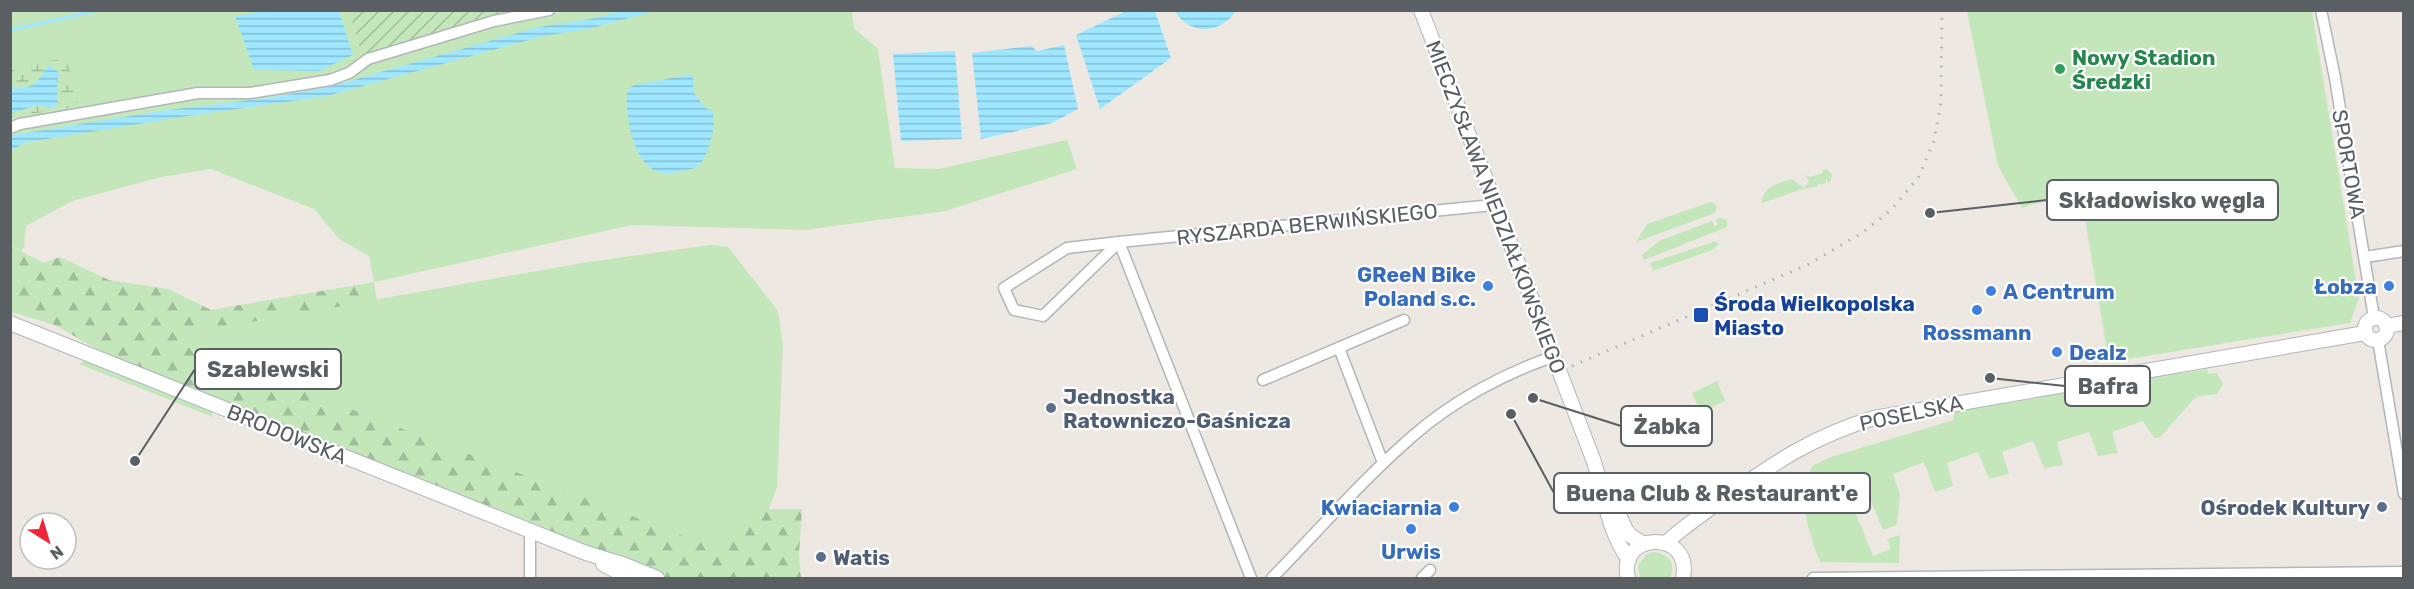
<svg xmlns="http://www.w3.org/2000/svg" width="2414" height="589" viewBox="0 0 2414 589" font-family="Rubik,sans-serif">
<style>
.green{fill:#c3e7bb}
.forest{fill:url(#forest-firs)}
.wetland{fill:url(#wetland-marsh)}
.garden{fill:url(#garden-furrows)}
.water{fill:url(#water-rules)}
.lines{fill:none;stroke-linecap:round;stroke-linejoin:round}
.stream{stroke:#9fe7ff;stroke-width:3}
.street-casing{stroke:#b2b6b9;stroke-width:13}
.secondary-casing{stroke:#b0b6ba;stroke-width:16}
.street{stroke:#fff;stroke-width:10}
.secondary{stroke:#fff;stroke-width:14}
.rail{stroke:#b0b1b2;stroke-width:3;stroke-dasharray:1.5 8;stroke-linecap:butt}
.leisure-dot{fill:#2e9e5b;stroke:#fff;stroke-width:2}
.shop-dot{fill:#3f7fe0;stroke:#fff;stroke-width:2}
.transit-dot{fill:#1a4fb4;stroke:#fff;stroke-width:2}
.service-dot{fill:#5c6f8a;stroke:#fff;stroke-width:2}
.labels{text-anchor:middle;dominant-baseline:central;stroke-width:4.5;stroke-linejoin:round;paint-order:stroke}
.leisure-label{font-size:21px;font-weight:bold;fill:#27864d;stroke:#fff;text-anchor:start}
.street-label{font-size:21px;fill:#595f63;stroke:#fff}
.shop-label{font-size:21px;font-weight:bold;fill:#366cbe;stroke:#fff;text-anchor:end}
.transit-label{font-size:21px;font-weight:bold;fill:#164399;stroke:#fff;text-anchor:start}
.service-label{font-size:21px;font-weight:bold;fill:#4e5e75;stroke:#fff;text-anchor:start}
.leader{fill:none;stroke:#595f63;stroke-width:2}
.callout-dot{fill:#595f63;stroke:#fff;stroke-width:2}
.callout{fill:#fff;stroke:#595f63;stroke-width:2}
.callout-label{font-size:22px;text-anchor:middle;font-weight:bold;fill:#595f63}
</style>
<defs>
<pattern id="forest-firs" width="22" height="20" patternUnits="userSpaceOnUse" patternTransform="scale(1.5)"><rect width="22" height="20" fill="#c3e7bb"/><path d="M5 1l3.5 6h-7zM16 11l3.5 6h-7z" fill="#a1be9c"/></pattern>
<pattern id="wetland-marsh" width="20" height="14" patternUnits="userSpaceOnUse" patternTransform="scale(1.5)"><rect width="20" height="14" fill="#c3e7bb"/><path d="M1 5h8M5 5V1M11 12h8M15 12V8" fill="none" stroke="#a1be9c"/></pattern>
<pattern id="garden-furrows" width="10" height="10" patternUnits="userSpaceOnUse" patternTransform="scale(1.5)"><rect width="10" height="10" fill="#c3e7bb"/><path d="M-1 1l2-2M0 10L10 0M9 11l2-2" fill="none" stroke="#a1be9c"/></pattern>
<pattern id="water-rules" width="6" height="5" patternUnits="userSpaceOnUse" patternTransform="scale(1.5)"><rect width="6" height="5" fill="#9fe7ff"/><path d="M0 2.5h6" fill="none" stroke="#85bed2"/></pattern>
</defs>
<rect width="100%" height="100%" fill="#ede8e1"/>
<g class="green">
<path d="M852 10 854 28 878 49 895 168 939 169 1067 140 1077 169 945 211 805 230 632 225 374 282 369 256 339 239 314 209 211 169 161 177 72 201 26 226 24 247 21 251 11 246 10 130 165 100 309 87 369 62 507 22 566 11Z"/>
<path d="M11 11H349L363 58 348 69 329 77 11 125Z"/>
<path d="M1967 11H2312L2359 298 2350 323 2109 362 2080 189 2022 208 1998 166Z"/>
<path d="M1826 169 1832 174 1831 181 1828 183 1826 178V183L1819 185 1817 181 1818 186 1799 190 1762 203C1763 185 1778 184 1792 179L1804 188 1809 181 1804 175 1810 177 1823 173 1822 170Z"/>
<path d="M1711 202 1717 206 1715 213 1636 242 1647 224Z"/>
<path d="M1720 218 1727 220V227L1644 260 1642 255 1659 241 1712 221 1714 226 1718 225 1716 220Z"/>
<path d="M1716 241 1719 244 1712 250 1653 271 1650 263Z"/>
<path d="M710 245 728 247 778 311 783 345 777 487 769 509 741 524 724 552 182 345 180 334 588 262Z"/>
<path d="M86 360 211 410 213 417 79 364Z"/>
<path d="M2207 369 2208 374 2217 373 2223 384 2217 394 2198 396 2194 399 2160 437 2154 438 2143 421 2112 432 2118 453 2098 456 2089 432 2057 442 2063 465 2044 468 2033 441 2002 452 2009 474 1989 479 1978 452 1947 463 1953 486 1935 492 1924 462 1893 474 1900 495 1897 525 1883 530 1865 487 1848 494 1873 556 1891 549 1887 539 1900 535 1899 563 1820 562C1812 541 1799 505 1805 483 1807 478 1810 472 1812 466L1831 457 1954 420V410L1991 403H2011L2173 371 2184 373Z"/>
<path d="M1717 381 1725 401 1700 412 1692 393Z"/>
<path d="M1654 552C1669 554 1676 564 1670 578H1640L1638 565 1647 554Z"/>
</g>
<path class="forest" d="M10 246 44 263 60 257 109 280 168 289 211 310 374 282 377 300 181 334 182 345 724 551 741 524 769 509H802L799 554 801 578H668L149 371 95 348 55 325 11 312Z"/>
<path class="wetland" d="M68 59 78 106C56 111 33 112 11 119V113L39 105 49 108 57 105V81L60 73 24 89 11 88V64Z"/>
<path class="garden" d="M349 11H527L363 58Z"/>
<g class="water">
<path d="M1128 10 1155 11 1171 58 1100 109 1076 35Z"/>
<path d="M264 11H339L353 55 319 71 254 70 235 16Z"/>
<path d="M621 11H655L588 29 543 36 327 96 174 118 23 143 11 151V136L13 135 160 111 260 99 325 88 539 27 590 19Z"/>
<path d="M1175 11H1236C1221 34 1189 36 1175 11Z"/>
<path d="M1064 45 1078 109 1052 123 981 139 972 53 1031 46 1037 51Z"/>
<path d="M955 51 962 139 901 141 893 54Z"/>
<path d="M48 65 60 73 57 81V105L49 108 39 105 11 113V88C31 90 38 83 48 65Z"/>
<path d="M689 73 694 80C690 92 700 101 707 109L712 110C716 125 713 133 709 146 703 163 700 169 681 171 676 172 669 174 663 173 633 169 625 115 627 90L634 85 683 76Z"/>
</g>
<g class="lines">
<path class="stream" d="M10 30 99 10"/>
<defs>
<g id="street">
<path d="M2321 10 2335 78 2374 318"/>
<path d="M10 128 20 124 198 93H250L330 80 349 73 368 59 494 21 549 10"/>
<path d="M1119 242 1043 316 1014 310 1004 288 1067 248 1119 242 1483 206 1495 204"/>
<path d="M1119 242 1251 578"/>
<path d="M2365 257 2404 251"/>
<path d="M2378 340 2404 494"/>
<path d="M1339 348 1383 463"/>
<path d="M1263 380 1404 320"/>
<path d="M530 531V578"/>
<path d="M1272 578C1318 531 1363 479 1414 435 1453 401 1503 374 1552 357"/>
<path d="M1422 578 1430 570"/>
<path d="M1813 578 2404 572"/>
</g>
<g id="secondary">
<path d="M1421 10 1593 459C1605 494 1606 528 1629 560"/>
<circle cx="2376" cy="329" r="11"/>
<path d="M10 323 586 553 625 565 657 578"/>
<path d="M2386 326 2404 323"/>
<path d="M1603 481 1626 530 1631 536 1644 544"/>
<path d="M1666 543C1684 526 1705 512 1725 498 1775 462 1814 436 1874 418L2365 333"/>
<path d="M603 564 629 578"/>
<path d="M1628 578C1616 532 1693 528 1683 578"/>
</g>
</defs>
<use href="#street" class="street-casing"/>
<use href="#secondary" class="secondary-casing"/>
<use href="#street" class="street"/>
<use href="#secondary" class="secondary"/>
<path class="rail" d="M1572 366 1809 264 1862 233 1891 210 1918 178 1934 141 1941 101 1942 10"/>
</g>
<circle class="leisure-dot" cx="2060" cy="69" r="6"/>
<g class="shop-dot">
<circle cx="1488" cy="286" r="6"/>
<circle cx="2389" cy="286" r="6"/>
<circle cx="1991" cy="291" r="6"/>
<circle cx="1977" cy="310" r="6"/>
<circle cx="2057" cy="352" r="6"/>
<circle cx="1454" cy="507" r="6"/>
<circle cx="1411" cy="529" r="6"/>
</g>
<rect class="transit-dot" x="1693" y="307" width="16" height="16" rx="3"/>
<g class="service-dot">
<circle cx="1051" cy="408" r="6"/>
<circle cx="2382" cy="507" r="6"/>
<circle cx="821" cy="557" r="6"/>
</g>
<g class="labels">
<g class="leisure-label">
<text x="2072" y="57">Nowy Stadion<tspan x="2072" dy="24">Średzki</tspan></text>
</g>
<g class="street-label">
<text transform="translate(2349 164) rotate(80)">SPORTOWA</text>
<text transform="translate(1496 207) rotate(69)">MIECZYSŁAWA NIEDZIAŁKOWSKIEGO</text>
<text transform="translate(1307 224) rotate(-6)">RYSZARDA BERWIŃSKIEGO</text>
<text transform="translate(1911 413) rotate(-12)">POSELSKA</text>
<text transform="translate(287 434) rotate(22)">BRODOWSKA</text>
</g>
<g class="shop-label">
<text x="1476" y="274">GReeN Bike<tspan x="1476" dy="24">Poland s.c.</tspan></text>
<text x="2377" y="286">Łobza</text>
<text x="2003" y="291" text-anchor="start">A Centrum</text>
<text x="1977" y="332" text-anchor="middle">Rossmann</text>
<text x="2069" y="352" text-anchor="start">Dealz</text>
<text x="1442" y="507">Kwiaciarnia</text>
<text x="1411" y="551" text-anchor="middle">Urwis</text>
</g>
<g class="transit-label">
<text x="1714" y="303">Środa Wielkopolska<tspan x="1714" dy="24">Miasto</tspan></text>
</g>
<g class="service-label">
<text x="1063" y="396">Jednostka<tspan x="1063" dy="24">Ratowniczo-Gaśnicza</tspan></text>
<text x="2370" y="507" text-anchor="end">Ośrodek Kultury</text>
<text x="833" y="557">Watis</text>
</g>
</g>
<path class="leader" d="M1930 213L2047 200M135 461L195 369M1990 378L2065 386M1533 398L1621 426M1511 414L1554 493"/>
<g class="callout-dot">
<circle cx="1930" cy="213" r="6"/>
<circle cx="135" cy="461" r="6"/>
<circle cx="1990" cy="378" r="6"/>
<circle cx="1533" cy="398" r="6"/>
<circle cx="1511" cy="414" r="6"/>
</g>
<g class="callout">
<rect x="2047" y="180" width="231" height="40" rx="6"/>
<rect x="195" y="349" width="146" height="40" rx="6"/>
<rect x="2065" y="366" width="85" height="40" rx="6"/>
<rect x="1621" y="406" width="91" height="40" rx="6"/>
<rect x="1554" y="473" width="316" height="40" rx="6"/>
</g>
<g class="callout-label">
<text x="2162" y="208">Składowisko węgla</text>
<text x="268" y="377">Szablewski</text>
<text x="2108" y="394">Bafra</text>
<text x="1667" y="434">Żabka</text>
<text x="1712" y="501">Buena Club &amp; Restaurant'e</text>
</g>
<rect width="2414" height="589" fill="none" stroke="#595f63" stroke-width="24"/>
<g transform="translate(48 541) rotate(143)"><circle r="28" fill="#ffffff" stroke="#bdbfc1" stroke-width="1.5"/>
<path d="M0-4.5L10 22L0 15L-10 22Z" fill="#f12339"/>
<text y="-9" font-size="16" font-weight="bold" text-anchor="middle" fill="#595f63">N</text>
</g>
</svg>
